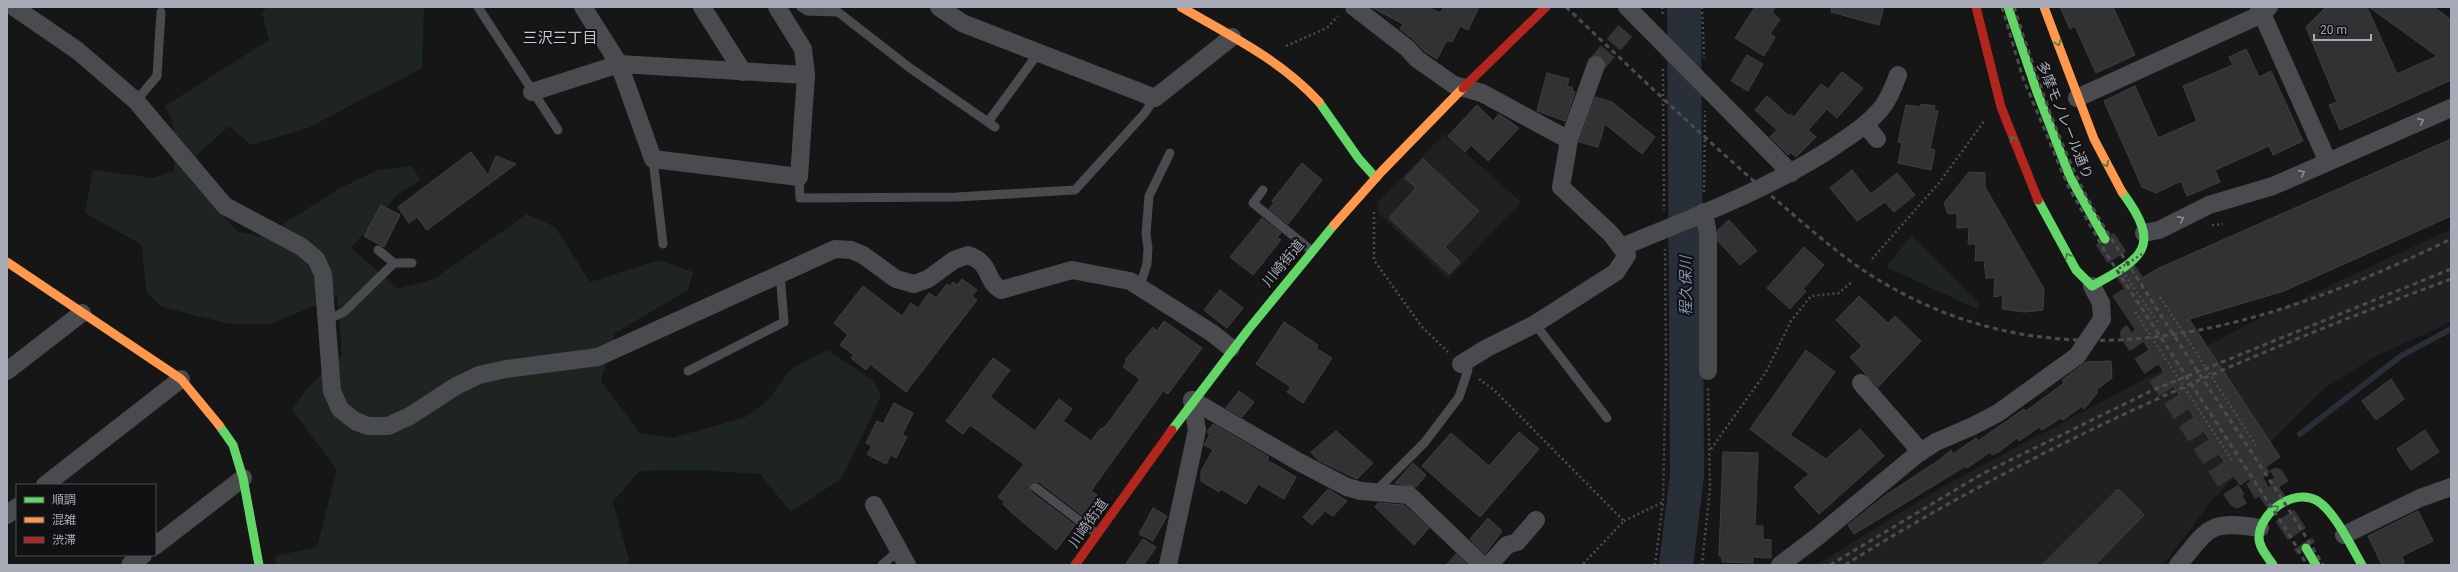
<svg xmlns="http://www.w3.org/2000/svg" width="2458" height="572" viewBox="0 0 2458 572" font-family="Roboto,'Noto Sans JP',sans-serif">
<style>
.built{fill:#202022}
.green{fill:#1e2520}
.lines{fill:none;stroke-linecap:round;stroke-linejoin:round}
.stream{stroke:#292f38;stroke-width:5.5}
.river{stroke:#292f38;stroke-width:34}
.building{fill:#323234;stroke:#3f3f42}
.street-tunnel{stroke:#333436;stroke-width:18;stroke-dasharray:18 9;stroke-linecap:butt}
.secondary-tunnel{stroke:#333436;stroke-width:22;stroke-dasharray:22 11;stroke-linecap:butt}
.path{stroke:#4c4c51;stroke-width:2.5;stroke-dasharray:2 3;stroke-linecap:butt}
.lane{stroke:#4a4b4f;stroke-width:9}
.street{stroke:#4a4b4f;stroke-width:18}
.fast{stroke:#63d668;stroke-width:9}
.slow{stroke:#ff974d;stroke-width:9}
.jam{stroke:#b3261e;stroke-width:9}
.rail{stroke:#4a4c4e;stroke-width:3;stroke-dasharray:5 4;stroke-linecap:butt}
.path-bridge{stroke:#4c4c51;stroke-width:2.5;stroke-dasharray:2 3;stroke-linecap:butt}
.oneway{stroke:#3e7d41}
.oneway2{stroke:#8b8e98}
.labels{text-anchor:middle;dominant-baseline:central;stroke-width:4;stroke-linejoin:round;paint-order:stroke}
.street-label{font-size:14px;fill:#a7aab7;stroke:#111012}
.neighbourhood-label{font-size:15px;fill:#c8cad3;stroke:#111012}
.water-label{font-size:15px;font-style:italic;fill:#7e93b2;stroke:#111012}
</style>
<rect width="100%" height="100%" fill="#161616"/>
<g class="built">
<path d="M1444 134 1521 202 1448 279 1378 213 1377 203Z"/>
<path d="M2451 229V322L2374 357 2325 388 2213 499 2163 565H1816L1942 487 2088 409 2256 320Z"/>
</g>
<g class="green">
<path d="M267 7H424L422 68 308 128 251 145 229 126 197 155 193 183 238 232 263 237 340 188 378 170 411 166 421 180 397 195 351 248 398 289 434 279 527 214 555 227 590 282 659 260 693 272 688 290 615 333 601 381 640 433 672 438 746 417 768 400 791 369 827 350 874 381 881 396 842 478 791 512 760 474 696 470 639 471 613 502 629 560 626 565H276L275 556 317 547 337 470 291 409 314 381 342 355 337 296 271 324H230L162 307 146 292 142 245 85 213 93 170 153 178 174 171 173 121 165 106 269 40 262 13Z"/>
<path d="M1912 235 1980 305 1977 309 1886 267Z"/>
</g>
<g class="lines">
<path class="stream" d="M2300 434 2401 356 2451 329"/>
<path class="river" d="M1676 565 1687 475 1684 7"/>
</g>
<g class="building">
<path d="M1371 7H1428L1440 13 1444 7H1479L1468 30 1460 26 1452 42 1447 40 1437 59 1424 51 1412 38 1400 29 1403 24Z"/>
<path d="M1755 7H1775L1772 13 1780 19 1770 34 1775 37 1764 56 1735 38Z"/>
<path d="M1832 7H1884L1879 25 1831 12Z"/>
<path d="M2060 7H2113L2135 55 2096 73 2075 26 2070 29Z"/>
<path d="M2326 7H2367L2397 74 2437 56 2369 7H2434L2451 20V80L2340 130 2329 105 2337 102 2306 27Z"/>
<path d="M2246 49 2259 77 2271 71 2303 141 2273 155 2269 146 2215 170 2220 182 2187 196 2181 181 2156 193 2142 187 2104 101 2135 86 2158 138 2197 121 2183 86 2233 65 2229 57Z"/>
<path d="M1747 55 1763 64 1748 91 1731 81Z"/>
<path d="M1842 72 1863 88 1837 118 1827 109 1808 130 1816 137 1796 157 1790 152 1788 155 1770 137 1777 130 1755 110 1767 96 1789 116 1790 114 1794 117 1821 84 1828 89Z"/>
<path d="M1547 73 1569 79 1567 86 1573 88 1572 91 1575 92 1565 121 1537 111Z"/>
<path d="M1595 97 1612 102 1655 137 1642 154 1605 124 1598 147 1579 142Z"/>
<path d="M1921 104 1935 106 1934 110 1938 111 1930 149 1935 150 1931 170 1898 163 1902 143 1898 142 1906 105 1920 107Z"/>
<path d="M1477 105 1493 121 1499 114 1519 128 1488 161 1471 145 1465 152 1448 136Z"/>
<path d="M2451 139V216L2284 291 2189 319 2280 457 2240 485 2113 296 2157 269Z"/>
<path d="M471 152 488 175 496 156 516 164 427 230 417 217 409 223 398 207Z"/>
<path d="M1423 159 1479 211 1445 247 1460 262 1449 274 1389 218 1416 188 1405 178Z"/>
<path d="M1302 163 1322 180 1288 224 1269 209 1274 203 1272 201Z"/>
<path d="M1852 170 1871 194 1897 173 1915 195 1894 212 1885 202 1857 221 1830 188Z"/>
<path d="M1969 172 1985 173V187L2044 289 2043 310 2024 312 2002 309 2003 295 1994 297 1995 278H1986L1984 260 1975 261 1976 244H1968L1969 227 1957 228V213L1948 214 1944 203Z"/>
<path d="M381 205 400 215 384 247 364 236Z"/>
<path d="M1262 218 1281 233 1277 237 1281 240 1253 275 1230 257Z"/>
<path d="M1729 220 1757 251 1740 265 1718 241V230Z"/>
<path d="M1804 247 1824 265 1803 289 1806 291 1790 309 1767 288Z"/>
<path d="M962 279 977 290 972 296 977 300 906 392 870 364 866 370 851 358 854 355 840 345 848 335 834 323 863 286 902 316 911 303 918 308 929 293 936 298 947 284 950 286 953 282 957 285Z"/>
<path d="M1220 290 1243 308 1227 328 1204 310Z"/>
<path d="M1859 296 1888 323 1895 316 1921 341 1878 387 1850 357 1862 346 1836 320Z"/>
<path d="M1164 321 1202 348 1168 394 1163 391 1106 470 1091 491 1097 495 1082 515 1039 482 1033 481 1030 484 1031 492 1075 525 1056 550 1012 513 1003 504 1005 502 998 497 1024 464 970 425 963 434 946 421 993 358 1010 370 990 397 1035 431 1059 399 1072 409 1063 421 1091 441 1101 428 1102 429 1108 423 1140 379 1123 367 1127 361 1125 360 1153 327 1157 331Z"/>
<path d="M1284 322 1318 345 1316 348 1332 358 1303 403 1287 392 1291 387 1256 364Z"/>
<path d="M1806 350 1835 372 1790 435 1826 459 1860 429 1884 456 1819 514 1794 487 1809 474 1750 429Z"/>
<path d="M2111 361 2112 378 2096 390 2098 392 2084 409 2082 406 2063 420 2061 418 2042 430 2039 427 2019 441 2017 438 2000 451 1992 455 1990 452 1967 468 1966 466 1854 534 1848 525 1883 497 1939 460 1951 450 1953 454 1976 438 1978 441 2024 409 2026 411 2064 383 2062 380 2086 362Z"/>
<path d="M2391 379 2404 399 2376 420 2362 401Z"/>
<path d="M1239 391 1254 402 1242 417 1226 408Z"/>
<path d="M894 403 913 413 902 435 907 437 896 458 891 455 886 464 867 454 872 446 866 443 877 421 883 424Z"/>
<path d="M1213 424 1269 457 1267 460 1296 477 1284 499 1258 484 1246 504 1221 489 1219 492 1201 481V471L1213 450 1204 445 1210 434 1207 432Z"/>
<path d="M2425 430 2439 452 2411 470 2397 449Z"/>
<path d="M1336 431 1373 463 1357 479 1318 460 1311 452Z"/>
<path d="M1519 432 1539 449 1480 517 1422 466 1451 433 1489 466Z"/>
<path d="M1723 452 1758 453 1755 526H1763V539L1771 540V558L1753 557V563L1722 562V556H1719Z"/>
<path d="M1413 463 1426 475 1416 487 1395 483Z"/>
<path d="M1328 489 1347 501 1333 516 1325 511 1312 525 1303 517Z"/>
<path d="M2118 489 2144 515 2095 565H2042Z"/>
<path d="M1378 503 1404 505 1429 528 1414 545 1375 507Z"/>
<path d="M1153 508 1167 516 1153 541 1139 534Z"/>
<path d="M2418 511 2433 541 2402 556 2405 565H2382L2368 536Z"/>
<path d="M1488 518 1502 531 1485 554 1470 539Z"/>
<path d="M1143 539 1156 547 1144 565H1125Z"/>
<path d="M1456 554 1467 565H1446Z"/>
</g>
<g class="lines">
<g class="street-tunnel">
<path d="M1596 65 1627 29"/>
<path d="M2154 317 2129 334 2237 499 2276 477 2281 486"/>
</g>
<path class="secondary-tunnel" d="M2105 239 2306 548"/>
<g class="path">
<path d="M1662 7 1663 16"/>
<path d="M1702 7 1704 58"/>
<path d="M1286 46 1327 28 1338 16"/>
<path d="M1663 69 1664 210"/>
<path d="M1704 192 1705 111"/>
<path d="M1374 212V260L1422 327 1448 352"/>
<path d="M2212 225 2223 224"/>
<path d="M1872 259 1939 183 1985 120"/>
<path d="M1479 379 1494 390 1624 521 1582 565"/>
<path d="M1711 449 1766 372 1791 321 1811 296 1839 293 1853 281"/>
<path d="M1624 521 1663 502"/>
<path d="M1655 565 1663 502 1666 365 1665 249"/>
<path d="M1702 565 1710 488 1708 388"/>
</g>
<g class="lane">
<path d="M478 7 558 130"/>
<path d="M801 7 807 11 838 12 910 68 995 127"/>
<path d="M136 101 157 76 161 12"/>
<path d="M988 122 1039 52"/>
<path d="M653 159 663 244"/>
<path d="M799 177 800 198 957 197 1075 190 1144 114 1155 98"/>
<path d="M1263 190 1253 203 1312 251"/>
<path d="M378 250 394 263H412"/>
<path d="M1140 286 1147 264 1148 248 1146 234 1149 196 1170 153"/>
<path d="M327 320 344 312 394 263"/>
<path d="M1535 324 1607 418"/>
<path d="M688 371 784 322 780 273"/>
<path d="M1035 487 1097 534"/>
<path d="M1375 492 1425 442 1459 397 1468 370"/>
<path d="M882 565 898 551"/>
</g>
<g class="street">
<path d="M14 7 78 51 136 101 225 206 302 247 316 259 323 274 332 391 340 409 355 421 368 426H388L410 416 456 386 479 375 506 369 598 357 835 249 851 250 863 255 896 279 914 284 928 279 954 260 968 255C993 264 984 280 1001 290L1072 270 1130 281 1212 333 1231 348"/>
<path d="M583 7 619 64 653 159 799 177 806 75 803 49 777 7"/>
<path d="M702 7 743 72"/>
<path d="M939 7 962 23 1155 98 1232 37"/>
<path d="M1354 7 1407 48 1417 59 1454 85 1482 93 1569 140"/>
<path d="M1627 7 1791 173"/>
<path d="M2259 7 2328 162"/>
<path d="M532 92 619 64 806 75"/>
<path d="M2077 98 2262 14 2269 7"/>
<path d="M1866 125 1877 139"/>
<path d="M1704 212 1708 234V371"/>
<path d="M2144 233 2159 230 2209 205 2273 186 2451 108"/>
<path d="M1622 247C1694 217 1770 189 1835 146 1851 135 1867 125 1880 110 1889 100 1893 87 1898 75"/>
<path d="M1461 364 1487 348 1535 324 1616 272 1627 255 1611 234 1561 187 1569 140 1596 65"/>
<path d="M7 371 82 313"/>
<path d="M1861 383 1921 452"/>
<path d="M1192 400 1299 462 1347 487 1361 491 1409 495 1482 565"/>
<path d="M45 485 181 379"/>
<path d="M874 505 907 565"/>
<path d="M7 515 17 507"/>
<path d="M2344 535 2420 498 2451 487"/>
<path d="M155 546 243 478"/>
<path d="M130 565 143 555"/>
<path d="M1168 565 1197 430 1192 400"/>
<path d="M1489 565 1507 545 1517 542 1536 520"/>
<path d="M1780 565 1817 537 1916 455 1936 442 1973 426 1998 413 2077 356 2102 319 2101 303 2092 286"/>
<path d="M2178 565C2210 527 2208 520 2260 528"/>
</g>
<g class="fast">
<path d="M2008 7 2037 92 2070 177 2105 239"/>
<path d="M1319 102 1359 159 1376 178"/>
<path d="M2038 200 2076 270 2092 286C2143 258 2163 247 2122 192"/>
<path d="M219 425 233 445 243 478 259 565"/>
<path d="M1172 430 1248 330 1334 225"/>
<path d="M2306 548 2316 565"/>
<path d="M2273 565C2268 557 2259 548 2259 538 2259 513 2293 488 2316 500 2334 510 2352 548 2362 565"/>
</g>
<g class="slow">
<path d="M1181 7C1229 35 1281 60 1319 102"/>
<path d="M2044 7 2094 139 2122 192"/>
<path d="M1334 225 1382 171 1463 88"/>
<path d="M7 262 181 379 219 425"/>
</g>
<g class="jam">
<path d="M1976 7 2001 107 2038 200"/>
<path d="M1463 88 1546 7"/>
<path d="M1075 565 1172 430"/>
</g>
<g class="rail">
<path d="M1566 7C1633 70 1699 134 1769 194 1805 224 1841 258 1882 282 2068 393 2271 327 2451 239"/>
<path d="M2002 7 2023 78 2068 186 2107 255 2289 534 2307 565"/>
<path d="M2014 7C2033 65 2052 124 2078 179 2097 220 2124 257 2148 295 2205 385 2268 473 2323 565"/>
<path d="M1830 565 1982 474 2153 390 2451 269"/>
<path d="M1845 565C2035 446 2241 357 2451 279"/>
</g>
<g class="path-bridge">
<path d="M2142 254 2120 268 2159 324"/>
<path d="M2160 297 2257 447"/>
<path d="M2135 312 2233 462"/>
</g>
</g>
<defs><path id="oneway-chevron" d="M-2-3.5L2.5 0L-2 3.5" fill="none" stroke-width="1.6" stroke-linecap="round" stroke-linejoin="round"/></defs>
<g class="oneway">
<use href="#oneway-chevron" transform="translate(2058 43) rotate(69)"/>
<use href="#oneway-chevron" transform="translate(2013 139) rotate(-111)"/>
<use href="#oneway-chevron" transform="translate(2106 164) rotate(62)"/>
<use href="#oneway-chevron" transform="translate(2068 256) rotate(-119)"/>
<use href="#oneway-chevron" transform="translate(2276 508) rotate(-33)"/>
</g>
<g class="oneway2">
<use href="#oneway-chevron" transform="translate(2421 121) rotate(-24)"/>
<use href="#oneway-chevron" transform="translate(2302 173) rotate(-24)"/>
<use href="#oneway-chevron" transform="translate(2181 219) rotate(-26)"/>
</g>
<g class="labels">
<g class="street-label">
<text transform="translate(2065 120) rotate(68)">多摩モノレール通り</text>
<text transform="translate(1283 263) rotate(-50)">川崎街道</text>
<text transform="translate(1088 523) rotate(-55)">川崎街道</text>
</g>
<g class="neighbourhood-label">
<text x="560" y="38">三沢三丁目</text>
</g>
<g class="water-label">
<text transform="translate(1686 286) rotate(-90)">程久保川</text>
</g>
</g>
<rect width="2458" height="572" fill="none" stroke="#a7aab7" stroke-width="16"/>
<rect x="16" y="484" width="140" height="72" fill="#111012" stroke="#4d4e54"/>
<rect x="24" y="497" width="20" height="6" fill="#63d668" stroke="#4d4e54"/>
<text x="52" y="504" font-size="12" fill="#a7aab7">順調</text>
<rect x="24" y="517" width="20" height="6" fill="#ff974d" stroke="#4d4e54"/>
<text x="52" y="524" font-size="12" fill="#a7aab7">混雑</text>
<rect x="24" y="537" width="20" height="6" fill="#b3261e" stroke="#4d4e54"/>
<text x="52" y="544" font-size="12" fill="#a7aab7">渋滞</text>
<path d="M2314 34v6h57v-6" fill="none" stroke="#a7aab7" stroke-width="2"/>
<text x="2320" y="34" font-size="12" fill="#a7aab7" stroke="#111012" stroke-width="3" paint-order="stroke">20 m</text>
</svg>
